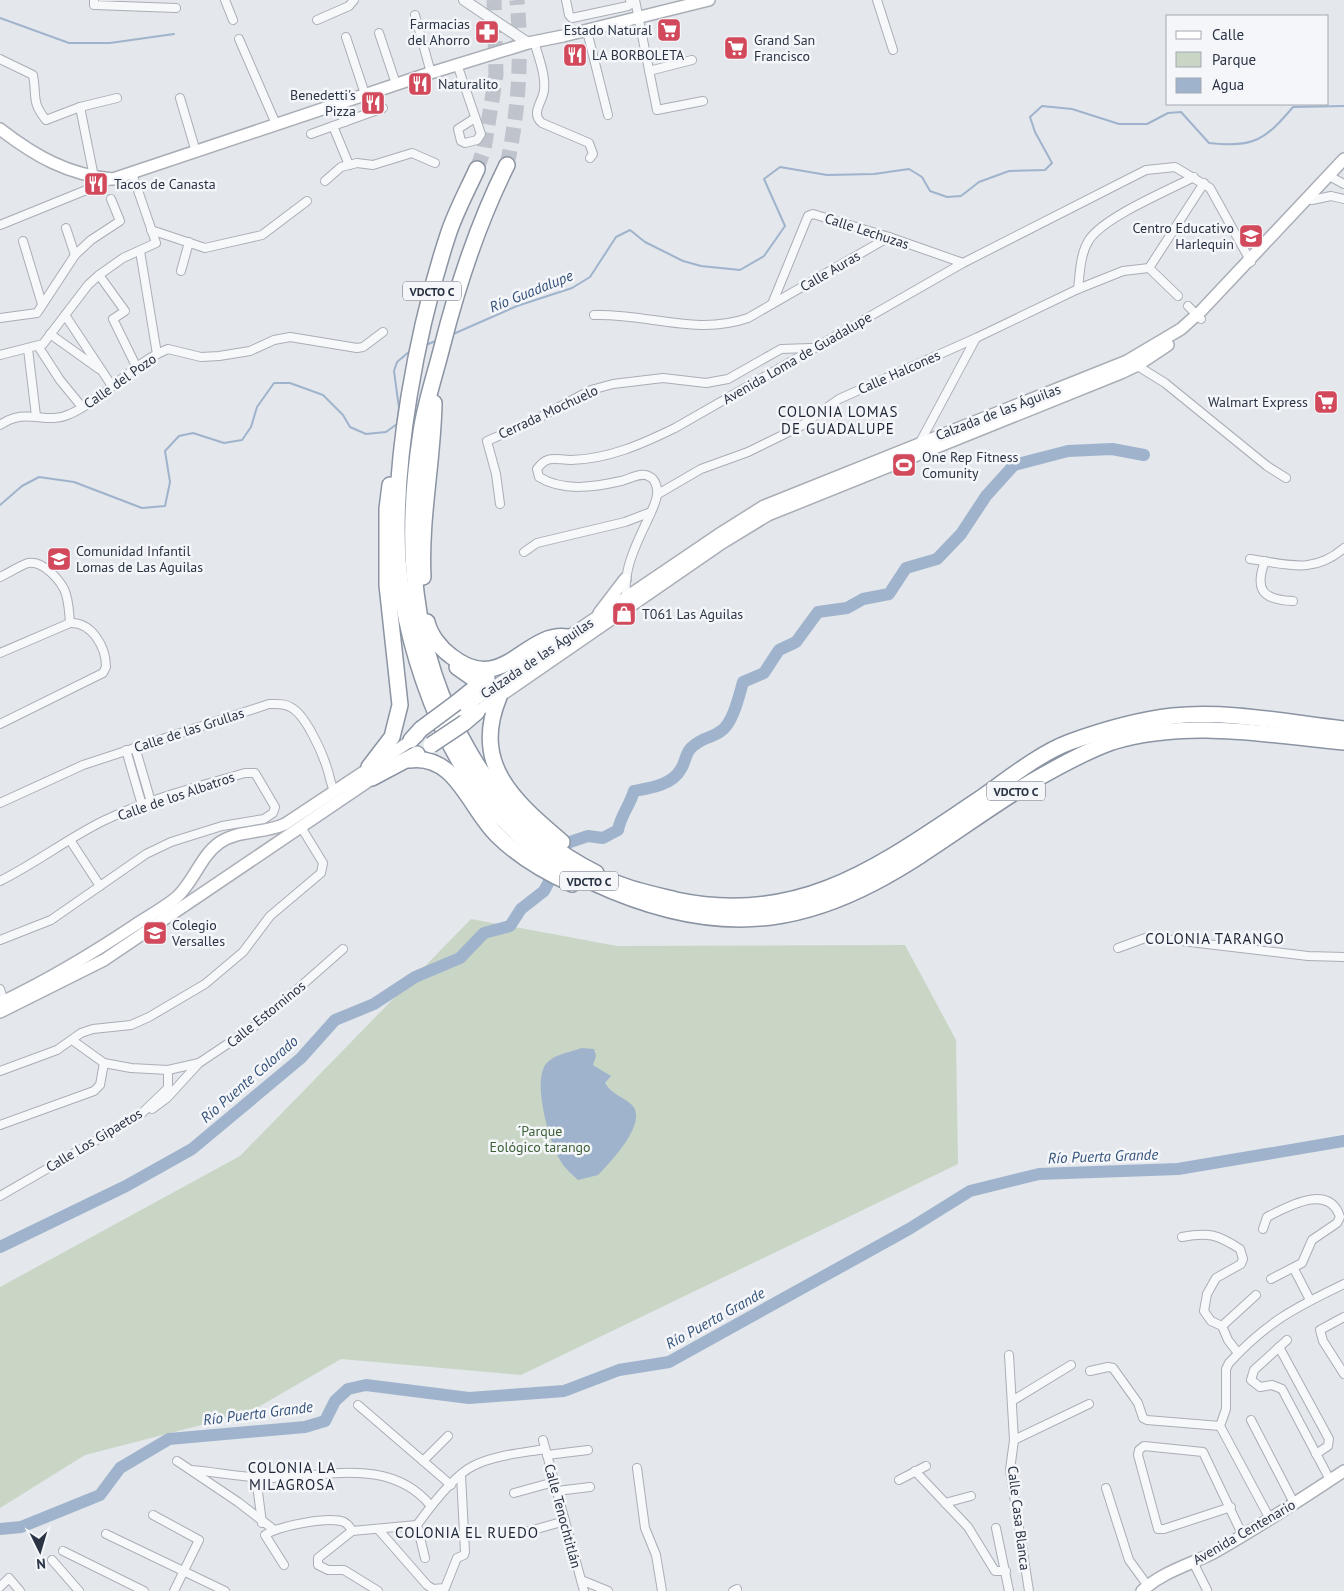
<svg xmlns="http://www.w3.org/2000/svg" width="1344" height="1591" viewBox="0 0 1344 1591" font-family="'PT Sans',sans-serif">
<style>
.green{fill:#c9d6c5}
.water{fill:#9fb4cc}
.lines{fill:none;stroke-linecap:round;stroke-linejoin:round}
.stream{stroke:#9fb4cc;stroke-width:2}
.river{stroke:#9fb4cc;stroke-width:12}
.motorway-tunnel{stroke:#bfc3cb;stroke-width:15;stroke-dasharray:15 8;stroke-linecap:butt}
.minor-casing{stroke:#a9aeb7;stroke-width:10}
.tertiary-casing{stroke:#a9aeb7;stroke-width:12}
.secondary-casing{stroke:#a9aeb7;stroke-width:14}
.motorway-casing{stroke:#8b94a3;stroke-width:18}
.minor{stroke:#f7f8fa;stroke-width:8}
.tertiary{stroke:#f7f8fa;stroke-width:10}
.secondary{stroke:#fff;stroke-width:11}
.motorway{stroke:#fff;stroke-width:15}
.motorway-bridge-casing{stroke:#8b94a3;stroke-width:18;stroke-linecap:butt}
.motorway-bridge{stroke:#fff;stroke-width:15}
.labels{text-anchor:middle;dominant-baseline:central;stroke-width:5;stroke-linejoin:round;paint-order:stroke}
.shield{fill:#f4f6f9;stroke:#676e7b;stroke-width:1}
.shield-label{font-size:12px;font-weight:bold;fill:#2b3445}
.poi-label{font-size:14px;fill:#2b3445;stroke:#f4f6f9;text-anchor:start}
.street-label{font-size:14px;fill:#2b3445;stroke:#f4f6f9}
.park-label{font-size:14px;fill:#3f6138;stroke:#f4f6f9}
.water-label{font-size:15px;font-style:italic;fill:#34527a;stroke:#f4f6f9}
.neighbourhood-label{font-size:15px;letter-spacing:1px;fill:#1d2536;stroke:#f4f6f9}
</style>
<rect width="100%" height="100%" fill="#e4e7ec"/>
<path class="green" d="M471 919 617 946 905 945 956 1040 958 1164 521 1375 341 1359 248 1413 85 1455 0 1508V1287L240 1156Z"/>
<path class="water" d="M581 1048 594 1049 596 1056 593 1065 611 1076 605 1083C612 1095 623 1096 632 1105 648 1122 613 1159 602 1171L598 1175 578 1180C572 1174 564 1168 560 1160 549 1142 534 1086 544 1067 551 1054 570 1053 581 1048Z"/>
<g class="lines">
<g class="stream">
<path d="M0 18 69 43H110L174 34"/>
<path d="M451 335 517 306 572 288 590 277 616 237 630 230 645 242 683 261 701 266 740 270 764 256 785 226 764 179 780 167 827 175 874 174 909 169 922 177 930 191 947 197 961 196 979 182 1009 171 1045 170 1052 163 1035 132 1030 117 1042 106 1072 109 1119 124H1147L1168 113 1181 112 1209 143C1254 148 1265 140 1293 107L1344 106"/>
<path d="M426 345 438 340"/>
<path d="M0 505 22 486 39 477 74 482 142 508 165 506 170 482 165 451 179 436 193 433 224 443 242 440 251 427 257 407 274 383H290L323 395 343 415 350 427 366 434 386 432 397 424 399 408 394 371 397 362 410 351"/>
</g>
<g class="river">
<path d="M0 1247 126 1186 192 1149 301 1058 335 1020 374 1004 415 977 460 958 484 933 510 926 521 909 544 891 553 874 561 867 564 844 588 836 603 838 618 830C621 815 630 805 634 791 651 788 672 785 681 769 686 761 685 754 691 748 703 736 711 739 721 731 733 723 739 696 743 682L764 673 779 650 796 642 818 612 847 608 863 599 889 594 906 568 937 559 961 534 986 496 1014 465 1068 451 1112 449 1144 455"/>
<path d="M0 1529 21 1527 100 1495 120 1468 169 1439 305 1427 325 1421 335 1401 348 1389 366 1385 469 1398 564 1391 619 1370 669 1362 909 1229 970 1191 1039 1174 1178 1169 1344 1141"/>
</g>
<g class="motorway-tunnel">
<path d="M507 165C519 110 522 56 517 0"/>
<path d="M477 169 484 149 496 75 494 0"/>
</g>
<defs>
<g id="minor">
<path d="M94 0V5L176 8"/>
<path d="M225 0 233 20"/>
<path d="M566 0 569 15 572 18 628 6 631 4 630 0"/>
<path d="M635 0 657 110 703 101"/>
<path d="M877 0 893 50"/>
<path d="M415 15 431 73"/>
<path d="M317 20 349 6 354 0"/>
<path d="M587 31 608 115"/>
<path d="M379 33 396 84"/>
<path d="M346 37 365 94"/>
<path d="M239 39 276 124"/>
<path d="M534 41C538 56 546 75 544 90 543 102 530 113 542 123L589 143 593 154 590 158"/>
<path d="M0 59 33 75C37 96 31 102 46 120L80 107 117 98"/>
<path d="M457 64 481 134 477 140 465 143 461 141 458 129 475 118"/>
<path d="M649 71 692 60"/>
<path d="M180 98 196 152"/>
<path d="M338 103 345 122"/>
<path d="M80 107 94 177"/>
<path d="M333 126 349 165"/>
<path d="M311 134 383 108"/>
<path d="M1333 178 1344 184"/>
<path d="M325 181 341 167 357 163 373 165 412 153 435 163"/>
<path d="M1312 200 1331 196 1344 199"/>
<path d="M0 225 111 180"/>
<path d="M66 228 75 255"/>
<path d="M151 230 205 248 262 235 307 201"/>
<path d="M23 241 42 304"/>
<path d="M140 251 157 354"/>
<path d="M1149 268 1204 183"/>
<path d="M181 271 189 242"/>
<path d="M99 275 125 311 113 319 136 366"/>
<path d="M1078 289C1080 273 1080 254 1089 240 1104 217 1167 191 1194 177"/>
<path d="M772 304 808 216 813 214 889 237 963 263"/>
<path d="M1188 306 1201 319"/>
<path d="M65 315 112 386"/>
<path d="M594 315C647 313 696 336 748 318L889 237"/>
<path d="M0 318 37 313 75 255 91 240 120 221 111 199"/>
<path d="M50 334 99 369"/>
<path d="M38 346 60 380 82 407"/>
<path d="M28 349 36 416"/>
<path d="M0 355 43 344 88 285 99 275 123 258 156 243 132 173"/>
<path d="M1136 365 1165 383 1267 466 1286 478"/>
<path d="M0 425C27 406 45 426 70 414 106 398 131 364 168 349L201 357 219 356 250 351 274 340 290 337 357 348 363 347 383 332"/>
<path d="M918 446 976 338"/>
<path d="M658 494 701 469 748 452 801 426 839 399 976 338 1078 289 1123 271 1149 268 1178 296"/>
<path d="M500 504 496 474 487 441 533 421 591 390 613 384 663 378 706 383 728 379 781 349 811 348"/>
<path d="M524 552 537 543 625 522 651 512"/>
<path d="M1250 559C1287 564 1313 575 1344 548"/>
<path d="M1265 561C1254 590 1263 600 1293 601"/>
<path d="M0 577C9 573 19 566 28 563 42 560 58 578 64 589 69 599 69 612 70 623"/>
<path d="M627 599C621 573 637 542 648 519 651 512 657 501 657 494 658 488 655 479 650 477 642 471 630 479 621 481 595 487 563 492 539 477L537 469C548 454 556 460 571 460 609 459 642 444 675 428L963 263 1146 170 1175 167 1210 188 1251 262"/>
<path d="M0 653 70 623C92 622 106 647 106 667L103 673 0 724"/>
<path d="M135 747 151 802"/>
<path d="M126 750 142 805"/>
<path d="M0 803 83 765 269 704C277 704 285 703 292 708 306 716 322 752 327 768 330 776 330 783 334 790"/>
<path d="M70 840 100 886"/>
<path d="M0 881C36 863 67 839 103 821 148 799 197 787 245 773H255L275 807 273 813 264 819 222 826 171 842 146 854 51 920 0 940"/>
<path d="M1118 948 1148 937 1308 956 1344 957"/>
<path d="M0 989 5 1005"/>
<path d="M72 1040 104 1063 131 1068 168 1070 199 1063 259 1023 343 949"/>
<path d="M0 1071 57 1050 81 1033 93 1029 131 1025 149 1017 205 984 243 952 270 916 321 873 323 863 301 827"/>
<path d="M152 1109 167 1098 199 1063"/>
<path d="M0 1125 94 1091 100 1085 104 1063"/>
<path d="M0 1196 140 1115 168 1088V1070"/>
<path d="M1263 1229 1267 1217C1289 1206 1329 1183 1340 1217L1337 1223 1312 1240 1302 1263 1271 1279"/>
<path d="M1182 1237C1208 1232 1217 1234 1240 1249L1243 1259 1241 1264 1216 1278 1207 1294 1204 1311 1211 1321 1222 1326 1228 1340 1238 1353"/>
<path d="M1294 1269 1310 1300"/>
<path d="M1344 1317 1320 1330 1323 1341 1344 1374"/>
<path d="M1222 1326 1256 1295"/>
<path d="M1287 1340 1254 1370 1251 1380 1260 1387 1272 1385 1282 1389 1330 1480"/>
<path d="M1279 1347 1329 1439 1328 1446 1316 1454"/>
<path d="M1009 1355 1014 1440 1010 1470 1029 1591"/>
<path d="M1090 1371 1108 1367 1113 1368 1138 1403 1143 1418 1147 1420 1220 1426"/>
<path d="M1012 1401 1071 1365"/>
<path d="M358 1405 451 1485"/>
<path d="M1251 1420 1294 1503"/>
<path d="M543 1440 584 1591"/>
<path d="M1014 1440 1089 1404"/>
<path d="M547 1455 588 1450"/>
<path d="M177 1461 238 1502 273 1529"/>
<path d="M423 1461 448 1436"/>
<path d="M637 1468 645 1528 656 1555 662 1591"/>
<path d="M191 1470C217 1472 244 1478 270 1478 326 1477 390 1456 431 1506"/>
<path d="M915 1471 968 1527 995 1571H1006"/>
<path d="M256 1477 262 1523"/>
<path d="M899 1480 926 1466"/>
<path d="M1106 1488 1129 1560 1148 1586"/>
<path d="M557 1491 590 1487"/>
<path d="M514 1493 554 1482"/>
<path d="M945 1503 971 1496"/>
<path d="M1231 1507 1164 1529H1158L1138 1455 1139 1450 1144 1446 1203 1452 1243 1536"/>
<path d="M153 1515 199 1540 174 1591"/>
<path d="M1270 1519 1220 1426 1226 1409V1369L1229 1363C1267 1322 1294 1308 1344 1284"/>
<path d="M417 1525 425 1558"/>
<path d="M996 1528 1009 1591"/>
<path d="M378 1529 427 1585 433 1589 445 1588 457 1558 464 1555 465 1552 461 1475"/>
<path d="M526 1532 565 1521"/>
<path d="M106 1534 225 1591"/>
<path d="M63 1551 144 1591"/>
<path d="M52 1560 79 1591"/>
<path d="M1193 1562 1207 1590"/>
<path d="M284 1565 265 1535C279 1526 329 1516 344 1522 348 1524 350 1527 352 1531"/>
<path d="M581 1580 608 1591"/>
<path d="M0 1587 9 1578 20 1591"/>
<path d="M378 1591 344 1570H328L318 1565V1558L352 1531 417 1525C430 1507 453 1476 473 1466 494 1455 522 1453 545 1449"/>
<path d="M733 1591 737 1589"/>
</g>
<path id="tertiary" d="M464 0 528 43"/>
<g id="secondary">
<path d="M0 129C35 156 68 175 113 179L427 74 528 43 563 36 709 0"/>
<path d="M599 613 625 579"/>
<path d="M460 710 718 535 764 506 1127 361 1181 329 1201 311 1344 159"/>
<path d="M471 716 722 543 768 515 1121 373 1138 365 1168 345"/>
<path d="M0 1003C46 981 90 955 132 927 147 917 164 908 177 897 194 881 201 856 219 843 239 829 264 834 285 824L418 736"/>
<path d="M0 1012 104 960 379 774"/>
<path d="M1142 1591C1162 1572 1189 1565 1213 1553 1258 1528 1301 1499 1344 1471"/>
</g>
<g id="motorway">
<path d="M507 165C478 223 458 284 442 347 435 375 425 404 421 432 404 542 410 649 467 748 497 802 540 845 596 873"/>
<path d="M477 169C467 191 455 213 448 235 417 329 392 462 398 560 402 616 418 672 440 723 471 794 521 851 592 882 648 908 709 925 771 917 874 903 947 832 1033 781 1059 766 1084 752 1112 742 1187 719 1268 735 1344 742"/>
<path d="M423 577C420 519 433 461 434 403"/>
<path d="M427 622C430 635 440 648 451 656 503 697 525 631 567 637"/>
<path d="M457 667 480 683"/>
<path d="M499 697C471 765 514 801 562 842"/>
<path d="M456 703 487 678"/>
<path d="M464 723 477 712"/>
<path d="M411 740 421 729"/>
<path d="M409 760C456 753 469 808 497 835 518 856 545 872 572 884"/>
<path d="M369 767 392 737 400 705 387 585V509L390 485"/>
<path d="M372 778 417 754"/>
<path d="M616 883C635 891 656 895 676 900 802 927 883 863 981 798 1008 779 1040 753 1070 742 1103 730 1138 720 1173 716 1227 710 1290 723 1344 729"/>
</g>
</defs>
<use href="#minor" class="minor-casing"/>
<use href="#tertiary" class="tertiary-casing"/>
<use href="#secondary" class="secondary-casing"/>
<use href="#motorway" class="motorway-casing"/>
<use href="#minor" class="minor"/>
<use href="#tertiary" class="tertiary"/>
<use href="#secondary" class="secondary"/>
<use href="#motorway" class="motorway"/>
<defs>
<g id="motorway-bridge">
<path d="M421 729 456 703"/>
<path d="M431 745 464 723"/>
</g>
</defs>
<use href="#motorway-bridge" class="motorway-bridge-casing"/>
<use href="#motorway-bridge" class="motorway-bridge"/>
</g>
<defs>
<symbol id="supermarket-square" viewBox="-11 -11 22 22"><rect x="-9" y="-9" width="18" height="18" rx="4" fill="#d1495b" stroke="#f4f6f9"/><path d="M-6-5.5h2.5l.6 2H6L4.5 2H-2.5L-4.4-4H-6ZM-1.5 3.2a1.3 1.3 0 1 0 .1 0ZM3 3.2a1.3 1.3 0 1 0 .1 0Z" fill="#fff"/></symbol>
<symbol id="pharmacy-square" viewBox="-11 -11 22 22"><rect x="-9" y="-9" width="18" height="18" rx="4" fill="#d1495b" stroke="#f4f6f9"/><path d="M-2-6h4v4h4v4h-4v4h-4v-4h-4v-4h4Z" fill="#fff"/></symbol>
<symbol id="restaurant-square" viewBox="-11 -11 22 22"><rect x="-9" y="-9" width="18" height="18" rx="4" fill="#d1495b" stroke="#f4f6f9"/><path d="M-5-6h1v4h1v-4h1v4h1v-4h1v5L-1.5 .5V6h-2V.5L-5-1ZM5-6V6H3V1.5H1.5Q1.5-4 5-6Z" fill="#fff"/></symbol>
<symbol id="school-square" viewBox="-11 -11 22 22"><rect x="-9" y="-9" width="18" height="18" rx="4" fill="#d1495b" stroke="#f4f6f9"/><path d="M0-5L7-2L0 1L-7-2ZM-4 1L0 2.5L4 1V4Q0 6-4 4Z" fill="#fff"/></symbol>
<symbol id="stadium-square" viewBox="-11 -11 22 22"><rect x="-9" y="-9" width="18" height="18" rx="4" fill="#d1495b" stroke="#f4f6f9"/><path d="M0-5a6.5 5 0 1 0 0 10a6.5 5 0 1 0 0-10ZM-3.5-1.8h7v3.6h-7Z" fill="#fff"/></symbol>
<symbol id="shop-square" viewBox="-11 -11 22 22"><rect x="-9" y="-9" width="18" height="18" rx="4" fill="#d1495b" stroke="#f4f6f9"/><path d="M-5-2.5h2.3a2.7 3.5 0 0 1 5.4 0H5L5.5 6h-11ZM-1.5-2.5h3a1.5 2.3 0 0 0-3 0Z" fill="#fff"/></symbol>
</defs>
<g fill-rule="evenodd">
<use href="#supermarket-square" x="655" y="16" width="28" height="28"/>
<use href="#pharmacy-square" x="473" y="18" width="28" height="28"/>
<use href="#supermarket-square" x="722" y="34" width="28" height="28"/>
<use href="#restaurant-square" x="561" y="41" width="28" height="28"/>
<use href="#restaurant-square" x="406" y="70" width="28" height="28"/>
<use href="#restaurant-square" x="359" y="89" width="28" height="28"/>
<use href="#restaurant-square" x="82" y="170" width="28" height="28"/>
<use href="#school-square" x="1237" y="222" width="28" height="28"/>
<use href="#supermarket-square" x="1312" y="388" width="28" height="28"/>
<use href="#stadium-square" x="890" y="451" width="28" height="28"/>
<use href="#school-square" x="45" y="545" width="28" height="28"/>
<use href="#shop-square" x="610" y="600" width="28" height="28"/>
<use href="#school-square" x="141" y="919" width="28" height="28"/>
</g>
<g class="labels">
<g class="shield">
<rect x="403" y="281.5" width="58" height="19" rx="4"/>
<rect x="987" y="781.5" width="58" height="19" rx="4"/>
<rect x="560" y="871.5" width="58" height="19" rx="4"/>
</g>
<g class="shield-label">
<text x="432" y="291">VDCTO C</text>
<text x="1016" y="791">VDCTO C</text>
<text x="589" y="881">VDCTO C</text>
</g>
<g class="poi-label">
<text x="470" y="24" text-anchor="end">Farmacias<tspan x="470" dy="16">del Ahorro</tspan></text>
<text x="652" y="30" text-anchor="end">Estado Natural</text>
<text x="754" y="40">Grand San<tspan x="754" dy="16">Francisco</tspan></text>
<text x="592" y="55">LA BORBOLETA</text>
<text x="438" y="84">Naturalito</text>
<text x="356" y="95" text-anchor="end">Benedetti's<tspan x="356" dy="16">Pizza</tspan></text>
<text x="114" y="184">Tacos de Canasta</text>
<text x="1234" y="228" text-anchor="end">Centro Educativo<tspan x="1234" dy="16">Harlequin</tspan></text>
<text x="1308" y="402" text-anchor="end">Walmart Express</text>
<text x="922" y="457">One Rep Fitness<tspan x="922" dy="16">Comunity</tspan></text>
<text x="76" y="551">Comunidad Infantil<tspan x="76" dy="16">Lomas de Las Aguilas</tspan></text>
<text x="642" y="614">T061 Las Aguilas</text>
<text x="172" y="925">Colegio<tspan x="172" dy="16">Versalles</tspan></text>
</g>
<g class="street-label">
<text transform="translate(867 231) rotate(18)">Calle Lechuzas</text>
<text transform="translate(830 271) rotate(-30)">Calle Auras</text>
<text transform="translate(797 358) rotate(-30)">Avenida Loma de Guadalupe</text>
<text transform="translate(899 372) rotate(-24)">Calle Halcones</text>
<text transform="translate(120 381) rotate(-35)">Calle del Pozo</text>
<text transform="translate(548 412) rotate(-25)">Cerrada Mochuelo</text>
<text transform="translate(998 412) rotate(-21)">Calzada de las Águilas</text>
<text transform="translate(537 658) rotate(-34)">Calzada de las Águilas</text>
<text transform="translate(189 730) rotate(-18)">Calle de las Grullas</text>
<text transform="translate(176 796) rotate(-19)">Calle de los Albatros</text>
<text transform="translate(266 1014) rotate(-39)">Calle Estorninos</text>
<text transform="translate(94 1140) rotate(-31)">Calle Los Gipaetos</text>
<text transform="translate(563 1516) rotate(75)">Calle Tenochtitlán</text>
<text transform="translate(1019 1518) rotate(83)">Calle Casa Blanca</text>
<text transform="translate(1244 1532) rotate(-30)">Avenida Centenario</text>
</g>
<g class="park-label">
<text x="540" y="1131">´Parque<tspan x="540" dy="16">Eológico tarango</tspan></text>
</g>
<g class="water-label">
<text transform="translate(531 291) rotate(-22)">Río Guadalupe</text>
<text transform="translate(249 1079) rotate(-41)">Río Puente Colorado</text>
<text transform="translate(1103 1156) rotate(-2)">Río Puerta Grande</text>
<text transform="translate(715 1318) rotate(-29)">Río Puerta Grande</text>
<text transform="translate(258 1413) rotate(-7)">Río Puerta Grande</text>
</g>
<g class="neighbourhood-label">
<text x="838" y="411">COLONIA LOMAS<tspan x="838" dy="17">DE GUADALUPE</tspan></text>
<text x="1215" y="938">COLONIA TARANGO</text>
<text x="292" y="1467">COLONIA LA<tspan x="292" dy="17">MILAGROSA</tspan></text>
<text x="467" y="1532">COLONIA EL RUEDO</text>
</g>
</g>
<rect x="1166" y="15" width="162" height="90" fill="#f4f6f9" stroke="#a4a8b1"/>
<rect x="1176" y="31" width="25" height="8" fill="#ffffff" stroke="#a4a8b1"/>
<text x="1212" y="40" font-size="15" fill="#2b3445">Calle</text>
<rect x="1176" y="52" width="25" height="15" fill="#c9d6c5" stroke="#a4a8b1"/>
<text x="1212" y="65" font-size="15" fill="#2b3445">Parque</text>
<rect x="1176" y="78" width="25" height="15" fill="#9fb4cc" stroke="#a4a8b1"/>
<text x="1212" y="90" font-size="15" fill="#2b3445">Agua</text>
<g transform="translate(40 1551) rotate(175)" stroke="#f4f6f9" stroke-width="4" paint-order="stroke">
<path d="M0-4L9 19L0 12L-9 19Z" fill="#2b3445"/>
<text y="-8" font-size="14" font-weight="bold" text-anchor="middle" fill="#2b3445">N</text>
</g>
</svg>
